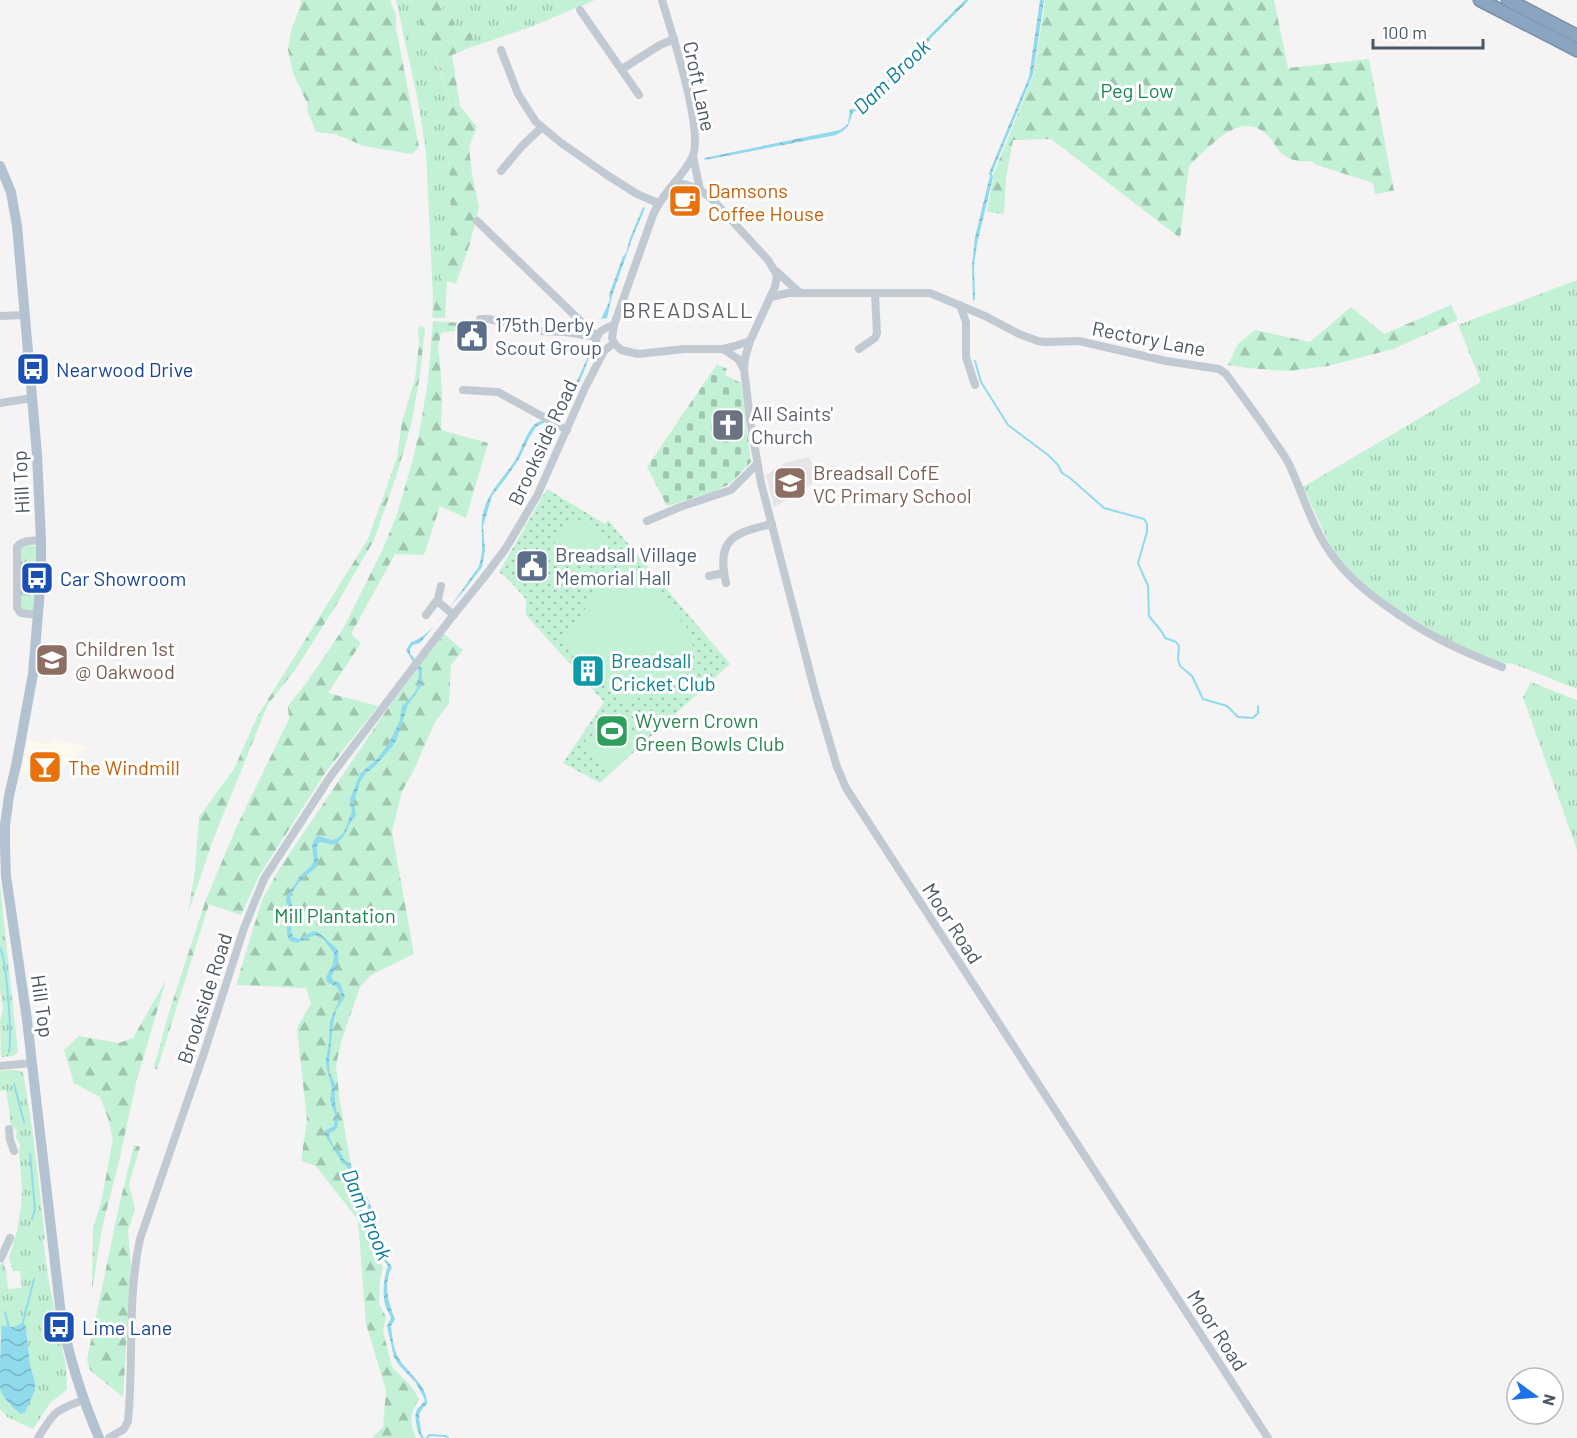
<svg xmlns="http://www.w3.org/2000/svg" width="1577" height="1438" viewBox="0 0 1577 1438" font-family="Barlow,sans-serif">
<style>
.commercial{fill:#fdf9ef}
.education{fill:#e6e4e5}
.grass{fill:url(#grass-tufts)}
.forest{fill:url(#forest-firs)}
.cemetery{fill:url(#cemetery-stones)}
.park{fill:url(#park-dots)}
.pitch{fill:#c3f1d5}
.water{fill:url(#water-waves)}
.lines{fill:none;stroke-linecap:round;stroke-linejoin:round}
.stream{stroke:#90daee;stroke-width:2}
.highway-casing{stroke:#7690ad;stroke-width:15}
.minor{stroke:#c1cad2;stroke-width:8}
.major{stroke:#b3c2d1;stroke-width:10}
.highway{stroke:#8ba5c1;stroke-width:12}
.labels{text-anchor:middle;dominant-baseline:central;stroke-width:6;stroke-linejoin:round;paint-order:stroke}
.street-label{font-size:20px;fill:#4a5661;stroke:#fff}
.park-label{font-size:20px;fill:#17864f;stroke:#fff}
.food-label{font-size:20px;fill:#c56008;stroke:#fff;text-anchor:start}
.service-label{font-size:20px;fill:#4e5e75;stroke:#fff;text-anchor:start}
.transit-label{font-size:20px;fill:#164399;stroke:#fff;text-anchor:start}
.worship-label{font-size:20px;fill:#5b616d;stroke:#fff;text-anchor:start}
.education-label{font-size:20px;fill:#785e54;stroke:#fff;text-anchor:start}
.culture-label{font-size:20px;fill:#0d838f;stroke:#fff;text-anchor:start}
.leisure-label{font-size:20px;fill:#27864d;stroke:#fff;text-anchor:start}
.water-label{font-size:21px;font-style:italic;fill:#0c7c9b;stroke:#fff}
.quarter-label{font-size:22px;letter-spacing:1.5px;fill:#5f6368;stroke:#fff}
</style>
<defs>
<pattern id="grass-tufts" width="24" height="20" patternUnits="userSpaceOnUse" patternTransform="scale(1.5)"><rect width="24" height="20" fill="#c3f1d5"/><path d="M3 7l-1-3M5 7V3M7 7l1-3M15 17l-1-3M17 17v-4M19 17l1-3" fill="none" stroke="#a0c6b0"/></pattern>
<pattern id="forest-firs" width="22" height="20" patternUnits="userSpaceOnUse" patternTransform="scale(1.5)"><rect width="22" height="20" fill="#c3f1d5"/><path d="M5 1l3.5 6h-7zM16 11l3.5 6h-7z" fill="#a0c6b0"/></pattern>
<pattern id="cemetery-stones" width="16" height="16" patternUnits="userSpaceOnUse" patternTransform="scale(1.5)"><rect width="16" height="16" fill="#c3f1d5"/><path d="M2 7V4a2 2 0 0 1 4 0v3zM10 15v-3a2 2 0 0 1 4 0v3z" fill="#a0c6b0"/></pattern>
<pattern id="park-dots" width="8" height="8" patternUnits="userSpaceOnUse" patternTransform="scale(1.5)"><rect width="8" height="8" fill="#c3f1d5"/><path d="M2 2h.1M6 6h.1" fill="none" stroke="#a0c6b0" stroke-width="1.8" stroke-linecap="round"/></pattern>
<pattern id="water-waves" width="16" height="10" patternUnits="userSpaceOnUse" patternTransform="scale(1.5)"><rect width="16" height="10" fill="#90daee"/><path d="M0 5q4-4 8 0t8 0" fill="none" stroke="#78b4c4"/></pattern>
</defs>
<rect width="100%" height="100%" fill="#f5f3f3"/>
<path class="commercial" d="M54 739 86 747 47 781 21 772 28 740 46 744Z"/>
<path class="education" d="M809 457 819 478 801 492 774 507 766 475 785 463Z"/>
<g class="grass">
<path d="M396 0H410L413 6H421L422 16 449 99 445 130 450 161 449 189 452 219 448 259 439 280 432 318 433 298 426 151 417 96Z"/>
<path d="M444 0H595L528 28 469 48 473 32 456 33 453 19 443 11Z"/>
<path d="M1577 280V689L1514 664 1502 663 1470 650 1446 639 1387 603 1340 567 1303 487 1481 382 1458 325Z"/>
<path d="M27 545 36 546 35 608 33 611 21 609V605L20 549 22 546Z"/>
<path d="M1531 682 1577 700V850L1523 697Z"/>
<path d="M0 885 18 1052 13 1056 1 1057 0 1021 3 1009 0 990Z"/>
<path d="M14 1070 23 1072C33 1127 39 1183 45 1239H43L48 1277 66 1367 67 1390 51 1402 33 1429 7 1417 0 1409V1387L10 1406 35 1382 30 1365 26 1328C18 1325 12 1327 3 1326L0 1336V1265L3 1261 6 1271 8 1289 22 1288 20 1271H13L9 1258 17 1231 21 1207 22 1187 19 1152 20 1144 16 1138 17 1131 11 1125 6 1089 0 1091V1071Z"/>
</g>
<g class="forest">
<path d="M301 0H390L396 15V28L419 147 412 154 364 146 335 134 316 132 308 113 307 103 293 73 288 50 291 31 300 7Z"/>
<path d="M410 0H444L443 11 453 19 456 33 474 32 469 48 452 55 460 106 477 127 469 147 472 174 479 207 470 243 456 284 447 281 445 318H432L439 280 448 259 452 219 449 189 450 161 445 130 449 99 438 63 419 21 422 16 421 6H413Z"/>
<path d="M1045 0H1274L1288 68 1369 59 1394 191 1375 194 1373 183 1314 164 1312 161C1303 162 1293 161 1285 156 1278 152 1275 144 1270 138 1251 116 1230 128 1212 144 1204 152 1195 158 1189 167L1180 238 1051 139 1013 140 1006 178 1004 214 987 212 994 173 1034 73Z"/>
<path d="M1451 305 1458 320 1393 349 1328 366 1288 371 1247 368 1228 365 1238 344 1255 330 1310 342 1351 307 1384 334Z"/>
<path d="M433 321 461 323V330L441 333 438 347 440 362 442 395 441 430 488 443 466 518 440 506 424 555 395 554 351 634 361 643 328 693 378 706 325 773 259 876 241 915 209 904 157 1070 154 1067 170 1009 205 902 236 828 289 719 288 706 307 682 343 629 383 549 397 514 412 463 420 429 428 381Z"/>
<path d="M422 326 425 329 420 374 412 421 398 471 374 540 335 607 295 670 268 704 213 840 188 913 195 871 199 817 234 769 257 717 368 539 397 458 402 422 415 379 419 343 418 328Z"/>
<path d="M444 634 463 650 451 665 449 703 435 722 413 772 402 791 392 832 414 954 371 975 360 987 341 1042 336 1066 340 1102 350 1160 361 1205 377 1260 383 1267 380 1282 379 1304 386 1317 383 1331 392 1367 412 1387 419 1399C410 1414 409 1421 416 1438H372L383 1427 386 1390 366 1324 358 1220 316 1166 301 1161 307 1120 297 1028 311 1003 306 988 236 985 262 900 281 866 386 711Z"/>
<path d="M166 980 136 1083 120 1157 102 1228 92 1291 93 1228 101 1203 113 1139 108 1118 100 1097 74 1083 64 1050 79 1036 119 1043 133 1038Z"/>
<path d="M134 1145 140 1147 129 1184 135 1209 128 1231 131 1264 123 1397 90 1370 87 1360 119 1206Z"/>
</g>
<path class="cemetery" d="M717 364 727 369 725 375 741 383 751 462 731 483 716 491 667 506 647 467Z"/>
<path class="park" d="M547 489 605 524 608 520 730 664 600 783 563 763 604 702 526 615V599L507 578 499 572Z"/>
<g class="pitch">
<path d="M573 516 607 539 588 567 554 543Z"/>
<path d="M627 563 634 566 690 631 693 647 690 660 685 668 671 680 628 704 565 639 609 573Z"/>
<path d="M614 718 637 744 606 771 581 745Z"/>
</g>
<g class="water">
<path d="M965 0H969L931 38 925 46 871 99 866 107 853 112C848 125 850 128 836 135L705 160 704 158 840 130 848 124 850 109H854L864 106 870 97 880 89 921 44Z"/>
<path d="M1040 0H1044L1033 74 992 173 993 177 977 244 974 266 975 299 973 301 972 265 975 237 990 176 989 173 1029 77Z"/>
<path d="M643 207 645 208 632 239 612 296 607 318 601 319 610 300 609 295 623 256 626 253 630 238Z"/>
<path d="M588 356 589 357C582 379 571 401 555 417L550 416C570 400 578 379 588 356Z"/>
<path d="M543 420 545 422 536 427 529 438 519 459 506 478 492 496 483 526 485 550 482 567 466 588 420 643 413 645 410 649V653L422 669V685L408 705 396 741 392 747 374 767 366 773 360 782 354 802 356 816C345 826 349 836 334 845L322 842 318 843C315 850 319 856 318 863 316 872 305 873 301 880 297 885 293 891 290 896L293 909 291 931 293 937 299 939 313 931 318 932 338 950C338 955 339 960 338 964 336 971 331 973 332 980L340 983 345 997 336 1010 333 1025 329 1063 330 1073 335 1084V1102L338 1122V1127L334 1131 329 1133V1136L334 1147 341 1153 344 1160 350 1164 352 1169 355 1186 357 1190 364 1194 368 1199 379 1229 381 1252 392 1267C383 1283 388 1303 395 1319L391 1326C392 1335 393 1346 397 1355 405 1372 428 1384 427 1404 414 1416 421 1418 421 1433L424 1438H421C418 1433 414 1419 416 1412 418 1407 423 1404 425 1400L416 1383 399 1365 394 1357 387 1326 391 1318C389 1313 386 1309 385 1304 382 1292 384 1277 388 1266L377 1250 375 1231 365 1200 362 1197 352 1192 351 1177 347 1166 343 1164 325 1135V1131L334 1126 335 1115 330 1100 332 1088 326 1065V1059L329 1043 330 1021 341 996 337 987 327 982 326 977 333 964 334 953 323 939 315 935 297 943 289 940 287 933V921L290 911 286 901 287 894 296 883 299 877 311 866 314 861 312 845 314 840 318 836 332 840 338 838 344 832 352 811 350 799 360 774 377 759 389 743 400 720 402 706 414 694 418 686 419 672 406 650 411 642C435 636 462 588 478 568 486 551 479 530 483 513 488 491 506 476 517 457 522 447 526 433 535 424 537 422 540 422 543 420Z"/>
<path d="M23 1322 26 1327 30 1365 35 1382V1390L25 1412 21 1414C12 1407 3 1399 0 1388 0 1376 0 1338 2 1326 11 1327 16 1328 23 1322Z"/>
</g>
<g class="lines">
<g class="stream">
<path d="M975 361 981 382 1008 425 1048 455 1058 465 1062 473 1070 478 1104 508 1144 519 1147 524V532L1138 563 1148 586 1149 616 1162 632 1165 638 1176 642 1179 646 1178 659 1180 666 1192 676 1203 699 1227 706 1238 717 1253 718 1258 713V706"/>
<path d="M0 948C7 959 12 1038 9 1052"/>
<path d="M14 1084 24 1122"/>
<path d="M30 1154 35 1209 32 1219"/>
<path d="M5 1312 9 1327"/>
<path d="M23 1322 34 1279"/>
<path d="M427 1438 429 1435 446 1436 448 1438"/>
</g>
<defs>
<g id="highway">
<path d="M1480 0 1577 50"/>
<path d="M1508 0 1577 36"/>
</g>
</defs>
<use href="#highway" class="highway-casing"/>
<g class="minor">
<path d="M580 10 639 95"/>
<path d="M501 50 518 94 536 122 560 142 607 175 637 194 658 203"/>
<path d="M622 69 660 45 674 39"/>
<path d="M693 156 700 190 712 199 768 260 777 275 775 287 750 341 745 358 744 369 750 420 761 483 815 692 837 767 846 788 1268 1438"/>
<path d="M501 171 522 146 542 127"/>
<path d="M675 182 687 185 700 190"/>
<path d="M477 221 597 337"/>
<path d="M776 271 800 293"/>
<path d="M771 297 788 293H930L985 316 1019 334 1038 341 1045 342 1079 341 1166 361 1219 369 1226 374C1242 396 1259 418 1274 441 1279 448 1285 456 1289 464 1303 494 1312 528 1332 555 1346 575 1365 591 1385 605 1423 633 1458 650 1502 667"/>
<path d="M960 305 966 322V357L975 385"/>
<path d="M0 316 24 315"/>
<path d="M480 319H489L537 331 565 332 597 337"/>
<path d="M614 343 612 338 614 325 653 215C662 193 681 179 692 158 705 133 671 30 662 0"/>
<path d="M614 343 621 350 638 354 684 349H723L735 346 750 341"/>
<path d="M723 349 738 359 744 369"/>
<path d="M859 349 875 338 877 333 875 294"/>
<path d="M602 355C590 339 597 330 614 325"/>
<path d="M463 390 498 392 567 430"/>
<path d="M0 403 32 398"/>
<path d="M647 521 680 507 731 490 757 464"/>
<path d="M709 576 724 573"/>
<path d="M726 583C716 539 733 533 772 524"/>
<path d="M437 601 454 615"/>
<path d="M38 615 21 613 17 608V547C21 540 33 541 41 540"/>
<path d="M426 615 438 599 441 586"/>
<path d="M0 1066 32 1063"/>
<path d="M9 1129 10 1140 14 1151"/>
<path d="M1 1258 10 1238"/>
<path d="M38 1438C54 1412 54 1411 83 1400"/>
<path d="M109 1438 124 1429 128 1421C134 1361 127 1298 140 1239L204 1053 244 928 264 879 330 777 451 618 482 580 506 548 537 496 585 388 604 351 614 343"/>
</g>
<path class="major" d="M0 166 11 192 17 226 37 454 41 540V577L33 674 17 761 9 796 5 825V847L6 876 27 1020 61 1315C69 1358 82 1398 99 1438"/>
<use href="#highway" class="highway"/>
</g>
<defs>
<symbol id="cafe-square" viewBox="-11 -11 22 22"><rect x="-9" y="-9" width="18" height="18" rx="4" fill="#e8710a" stroke="#fff"/><path d="M-5.5-4.5H6V0H3Q3 3.5 0 3.5H-2.5Q-5.5 3.5-5.5 0ZM3-3.2v2h1.7v-2ZM-6 4.5H4V6H-6Z" fill="#fff"/></symbol>
<symbol id="civic-square" viewBox="-11 -11 22 22"><rect x="-9" y="-9" width="18" height="18" rx="4" fill="#5c6f8a" stroke="#fff"/><path d="M-.6-6.5H3V-4.5H.6V-3L4-1V1h2V6H-6V1h2V-1L-.6-3ZM-1.2 2.5V6h2.4V2.5Z" fill="#fff"/></symbol>
<symbol id="bus-square" viewBox="-11 -11 22 22"><rect x="-9" y="-9" width="18" height="18" rx="4" fill="#1a4fb4" stroke="#fff"/><path d="M-5-6H5V4H4V6H2V4H-2V6H-4V4H-5ZM-3.5-4V0h7V-4ZM-3.5 1.2v1.5H-2V1.2ZM2 1.2v1.5H3.5V1.2Z" fill="#fff"/></symbol>
<symbol id="church-square" viewBox="-11 -11 22 22"><rect x="-9" y="-9" width="18" height="18" rx="4" fill="#6b7280" stroke="#fff"/><path d="M-1.2-6h2.4v3.5h3.3v2.4h-3.3V6h-2.4V-.1h-3.3v-2.4h3.3Z" fill="#fff"/></symbol>
<symbol id="school-square" viewBox="-11 -11 22 22"><rect x="-9" y="-9" width="18" height="18" rx="4" fill="#8d6e63" stroke="#fff"/><path d="M0-5L7-2L0 1L-7-2ZM-4 1L0 2.5L4 1V4Q0 6-4 4Z" fill="#fff"/></symbol>
<symbol id="building-square" viewBox="-11 -11 22 22"><rect x="-9" y="-9" width="18" height="18" rx="4" fill="#0f9aa8" stroke="#fff"/><path d="M-4-6H4V6H1V3H-1V6H-4ZM-2.5-4.3h1.7v1.8h-1.7ZM.8-4.3h1.7v1.8H.8ZM-2.5-1h1.7V.8h-1.7ZM.8-1h1.7V.8H.8Z" fill="#fff"/></symbol>
<symbol id="stadium-square" viewBox="-11 -11 22 22"><rect x="-9" y="-9" width="18" height="18" rx="4" fill="#2e9e5b" stroke="#fff"/><path d="M0-5a6.5 5 0 1 0 0 10a6.5 5 0 1 0 0-10ZM-3.5-1.8h7v3.6h-7Z" fill="#fff"/></symbol>
<symbol id="bar-square" viewBox="-11 -11 22 22"><rect x="-9" y="-9" width="18" height="18" rx="4" fill="#e8710a" stroke="#fff"/><path d="M-6-5H6L.8 .8V4.5H3.5V6h-7V4.5H-.8V.8Z" fill="#fff"/></symbol>
</defs>
<g fill-rule="evenodd">
<use href="#cafe-square" x="666" y="182" width="38" height="38"/>
<use href="#civic-square" x="453" y="317" width="38" height="38"/>
<use href="#bus-square" x="14" y="350" width="38" height="38"/>
<use href="#church-square" x="709" y="406" width="38" height="38"/>
<use href="#school-square" x="771" y="464" width="38" height="38"/>
<use href="#civic-square" x="513" y="547" width="38" height="38"/>
<use href="#bus-square" x="18" y="559" width="38" height="38"/>
<use href="#school-square" x="33" y="641" width="38" height="38"/>
<use href="#building-square" x="569" y="652" width="38" height="38"/>
<use href="#stadium-square" x="593" y="712" width="38" height="38"/>
<use href="#bar-square" x="26" y="748" width="38" height="38"/>
<use href="#bus-square" x="40" y="1308" width="38" height="38"/>
</g>
<g class="labels">
<g class="street-label">
<text transform="translate(700 86) rotate(78)">Croft Lane</text>
<text transform="translate(1149 338) rotate(11)">Rectory Lane</text>
<text transform="translate(542 442) rotate(-65)">Brookside Road</text>
<text transform="translate(20 482) rotate(-93)">Hill Top</text>
<text transform="translate(953 923) rotate(57)">Moor Road</text>
<text transform="translate(204 998) rotate(-72)">Brookside Road</text>
<text transform="translate(43 1006) rotate(82)">Hill Top</text>
<text transform="translate(1218 1330) rotate(57)">Moor Road</text>
</g>
<g class="park-label">
<text x="1137" y="90">Peg Low</text>
<text x="335" y="915">Mill Plantation</text>
</g>
<g class="food-label">
<text x="708" y="190">Damsons<tspan x="708" dy="23">Coffee House</tspan></text>
<text x="68" y="767">The Windmill</text>
</g>
<g class="service-label">
<text x="495" y="324">175th Derby<tspan x="495" dy="23">Scout Group</tspan></text>
<text x="555" y="554">Breadsall Village<tspan x="555" dy="23">Memorial Hall</tspan></text>
</g>
<g class="transit-label">
<text x="56" y="369">Nearwood Drive</text>
<text x="60" y="578">Car Showroom</text>
<text x="82" y="1327">Lime Lane</text>
</g>
<g class="worship-label">
<text x="751" y="413">All Saints'<tspan x="751" dy="23">Church</tspan></text>
</g>
<g class="education-label">
<text x="813" y="472">Breadsall CofE<tspan x="813" dy="23">VC Primary School</tspan></text>
<text x="75" y="648">Children 1st<tspan x="75" dy="23">@ Oakwood</tspan></text>
</g>
<g class="culture-label">
<text x="611" y="660">Breadsall<tspan x="611" dy="23">Cricket Club</tspan></text>
</g>
<g class="leisure-label">
<text x="635" y="720">Wyvern Crown<tspan x="635" dy="23">Green Bowls Club</tspan></text>
</g>
<g class="water-label">
<text transform="translate(891 76) rotate(-44)">Dam Brook</text>
<text transform="translate(368 1214) rotate(67)">Dam Brook</text>
</g>
<g class="quarter-label">
<text x="688" y="309">BREADSALL</text>
</g>
</g>
<g transform="translate(1535 1396) rotate(105)"><circle r="28" fill="#ffffff" stroke="#b7bbc0" stroke-width="1.5"/>
<path d="M0-4.5L10 22L0 15L-10 22Z" fill="#1a73e8"/>
<text y="-9" font-size="16" font-weight="bold" text-anchor="middle" fill="#4a5661">N</text>
</g>
<path d="M1373 39v9h110v-9" fill="none" stroke="#4a5661" stroke-width="3"/>
<text x="1382" y="39" font-size="18" fill="#4a5661" stroke="#ffffff" stroke-width="4.5" paint-order="stroke">100 m</text>
</svg>
